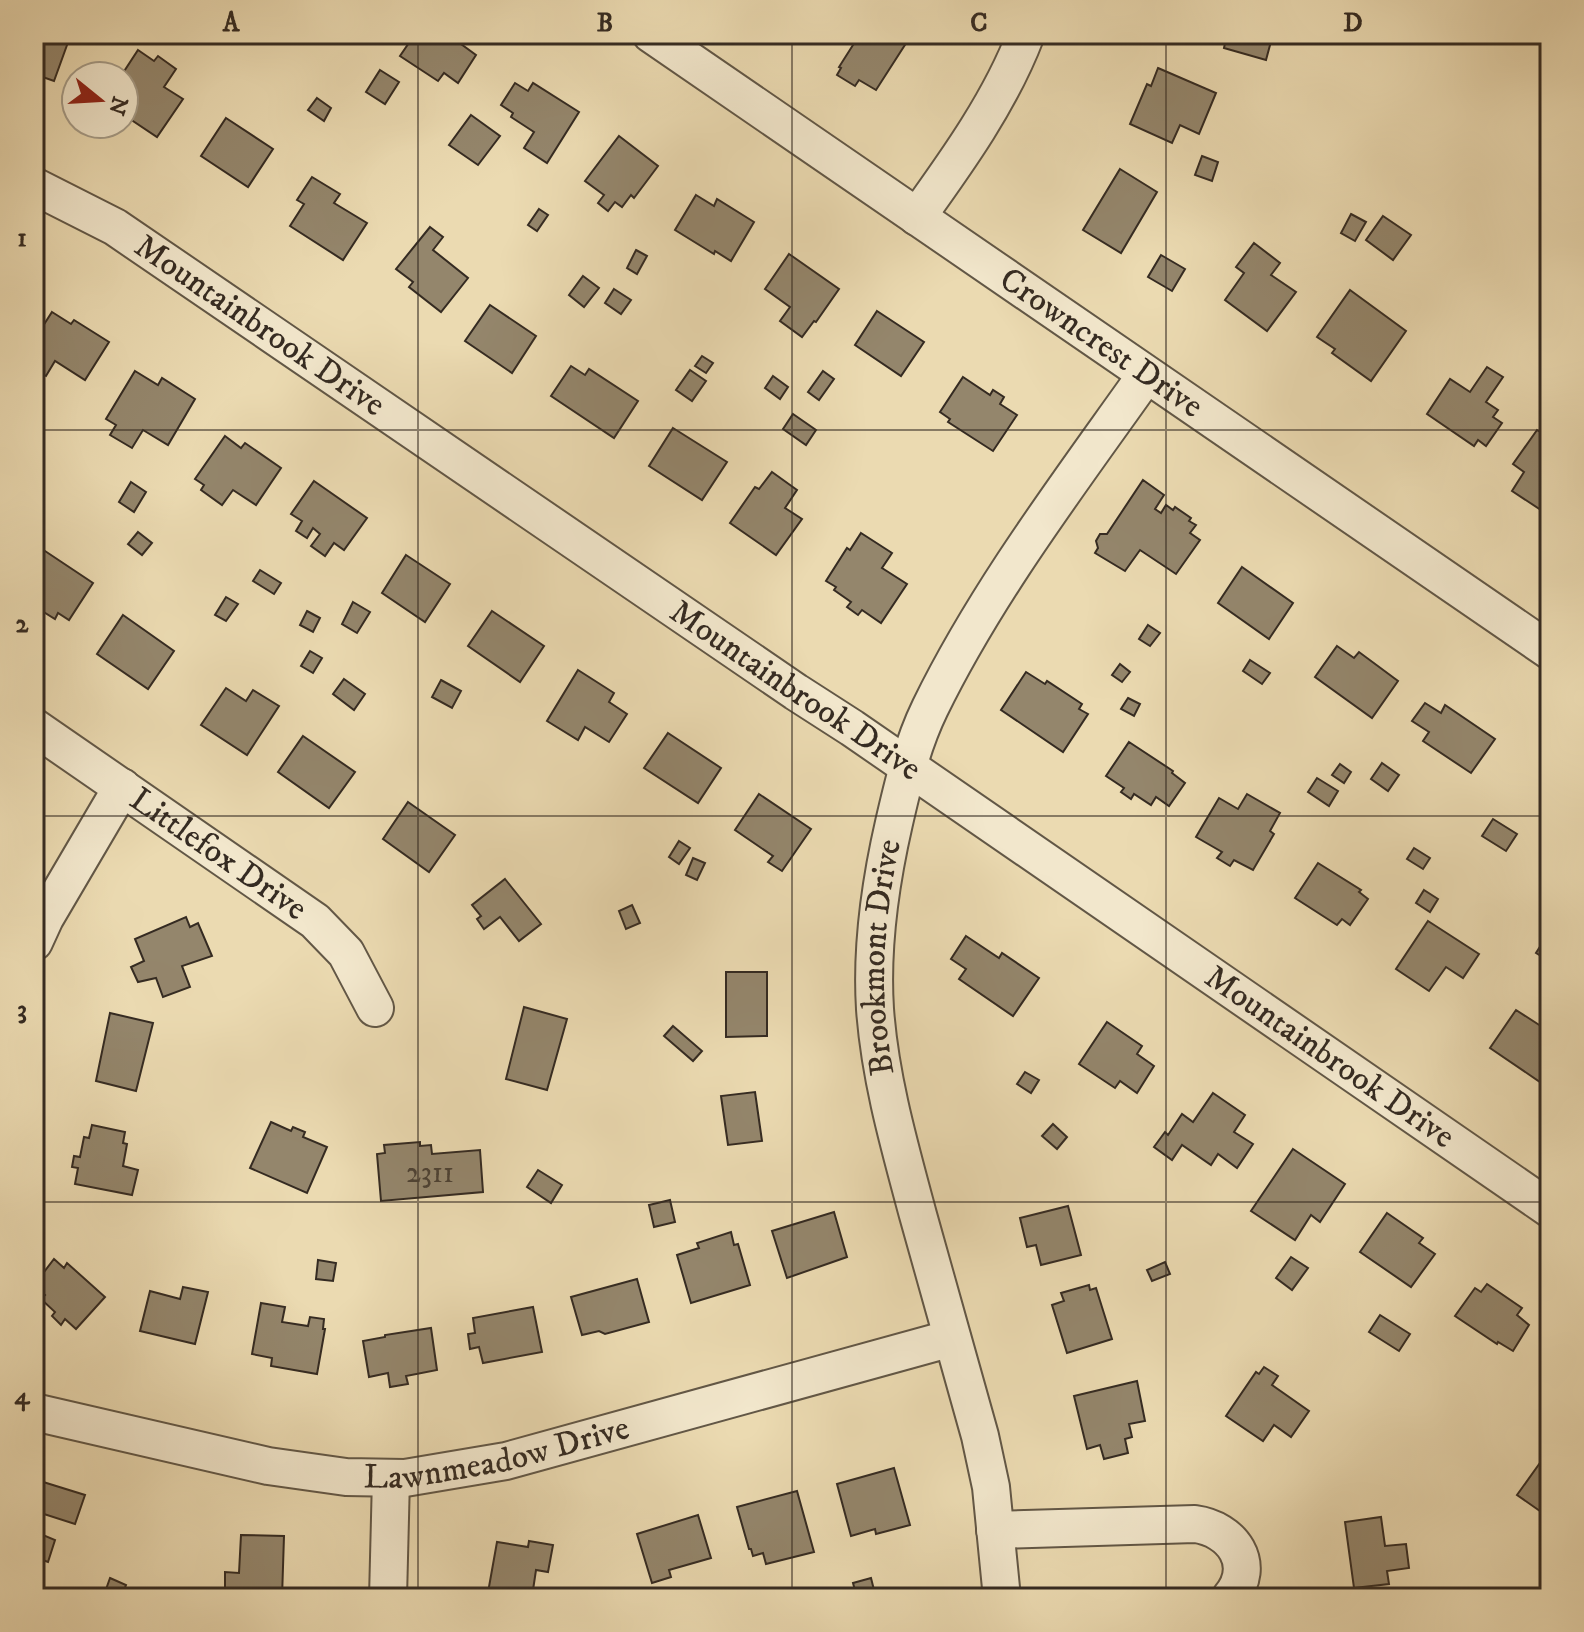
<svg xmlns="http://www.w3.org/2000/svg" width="1584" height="1632" viewBox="0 0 1584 1632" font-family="'IM FELL DW Pica',serif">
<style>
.building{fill:#94866c;stroke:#352b22;stroke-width:2}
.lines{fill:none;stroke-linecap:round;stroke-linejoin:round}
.street-casing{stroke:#625746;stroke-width:40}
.street{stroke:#f2e7cc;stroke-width:36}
.grid{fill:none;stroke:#352b22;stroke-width:2;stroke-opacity:0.55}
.labels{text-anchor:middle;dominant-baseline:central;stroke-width:7;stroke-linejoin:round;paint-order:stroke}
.number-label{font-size:30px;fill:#4d4234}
.street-label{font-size:34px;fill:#352b22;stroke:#f2e7cc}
.neatline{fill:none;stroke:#352b22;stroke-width:3}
.grid-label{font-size:26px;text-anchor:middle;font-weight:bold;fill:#352b22}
</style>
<rect width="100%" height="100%" fill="#ebdab1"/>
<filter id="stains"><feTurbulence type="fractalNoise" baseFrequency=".0025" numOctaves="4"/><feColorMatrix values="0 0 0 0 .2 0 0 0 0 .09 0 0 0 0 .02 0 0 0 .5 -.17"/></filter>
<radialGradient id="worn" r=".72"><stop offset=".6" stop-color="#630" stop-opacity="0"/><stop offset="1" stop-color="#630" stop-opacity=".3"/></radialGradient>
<g class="building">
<path d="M34 34H71L54 81 34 74Z"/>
<path d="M415 34H468L461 44 476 55 458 83 444 73 438 81 400 56Z"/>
<path d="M860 34H905L910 37 876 90 859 80 855 86 837 75 841 68 839 67Z"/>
<path d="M1227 34H1273L1266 60 1224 48Z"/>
<path d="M138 50 154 61 158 56 176 69 164 87 183 99 157 137 124 115V76H121Z"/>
<path d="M1158 68 1216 93 1199 134 1180 125 1172 143 1130 124 1147 84 1151 86Z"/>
<path d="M380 70 399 82 385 104 366 92Z"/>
<path d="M515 83 528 91 533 83 579 112 547 163 524 148 534 132 511 117 513 113 501 105Z"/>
<path d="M317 98 331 108 324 121 308 110Z"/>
<path d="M471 115 500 136 478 165 449 145Z"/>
<path d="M226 118 273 149 248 187 201 156Z"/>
<path d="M619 136 658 166 634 198 631 195 622 207 615 202 608 211 598 203 604 195 585 181Z"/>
<path d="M1202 156 1218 162 1212 181 1195 175Z"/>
<path d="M1120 169 1157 192 1121 253 1083 230Z"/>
<path d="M312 177 340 194 334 203 367 223 343 260 290 226 304 204 297 200Z"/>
<path d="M696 195 714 206 717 199 754 222 731 261 715 251 714 254 675 230Z"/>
<path d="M539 209 548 215 537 231 528 225Z"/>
<path d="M1351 214 1366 222 1355 241 1341 233Z"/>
<path d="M1383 216 1411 235 1393 260 1366 240Z"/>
<path d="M430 227 443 237 433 250 468 278 441 312 409 287 413 282 396 269Z"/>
<path d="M1254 243 1280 263 1271 275 1296 292 1267 331 1225 300 1244 273 1236 267Z"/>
<path d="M636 250 647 256 637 274 627 268Z"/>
<path d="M789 254 839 289 816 322 814 321 802 337 780 321 790 307 765 289Z"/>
<path d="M1161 255 1185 269 1172 291 1148 277Z"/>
<path d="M583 276 599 288 584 307 569 295Z"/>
<path d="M614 289 631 300 621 314 605 303Z"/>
<path d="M1350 290 1406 331 1371 381 1332 353 1335 349 1317 337Z"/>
<path d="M490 305 536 336 512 373 465 341Z"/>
<path d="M877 311 924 342 901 376 855 345Z"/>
<path d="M52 312 71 324 74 320 109 342 85 380 55 361 46 376 34 369V359L39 350 34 346V340Z"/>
<path d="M702 356 713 363 706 373 695 366Z"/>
<path d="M571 366 585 375 589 369 638 401 614 438 551 396Z"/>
<path d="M1487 367 1503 377 1486 402 1498 410 1493 417 1502 423 1486 446 1478 440 1474 446 1427 414 1450 379 1470 392Z"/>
<path d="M690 370 706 381 692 401 676 390Z"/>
<path d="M135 371 158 385 162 378 195 399 168 445 143 430 132 448 110 435 116 425 106 419Z"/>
<path d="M823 371 834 379 819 400 808 392Z"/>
<path d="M773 376 788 387 780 399 765 388Z"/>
<path d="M963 377 990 395 993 390 1004 397 1000 404 1017 415 993 451 948 422 950 419 940 412Z"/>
<path d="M793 414 816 430 806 445 783 429Z"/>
<path d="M673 428 727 462 702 500 649 466Z"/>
<path d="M1537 430 1550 438V516L1512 491 1524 472 1513 464Z"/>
<path d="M225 436 241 448 245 443 281 468 256 505 233 490 222 505 201 490 204 485 195 479Z"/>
<path d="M772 472 797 490 785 508 802 519 776 555 730 523 755 487 759 489Z"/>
<path d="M1143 480 1164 495 1155 509 1161 513 1166 505 1173 510 1175 507 1191 518 1189 521 1196 525 1190 533 1200 540 1176 574 1140 550 1125 571 1095 553 1098 548 1096 541 1100 534H1107Z"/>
<path d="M314 481 367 518 344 550 334 543 325 556 311 546 320 534 313 528 307 538 296 531 302 521 291 514Z"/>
<path d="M131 482 146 492 134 512 119 502Z"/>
<path d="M138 532 152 543 142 555 128 544Z"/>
<path d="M861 533 892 553 882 568 907 584 881 623 862 610 858 615 847 607 851 602 834 590 836 587 826 581 847 548 850 550Z"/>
<path d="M42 549 93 583 69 620 58 613 55 619 34 606V561Z"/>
<path d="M406 555 450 584 425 622 382 593Z"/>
<path d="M1242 567 1293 603 1269 639 1218 603Z"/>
<path d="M260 570 281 583 274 594 253 581Z"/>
<path d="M226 597 238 604 226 621 215 615Z"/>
<path d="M353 602 370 612 357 633 342 624Z"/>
<path d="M307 611 320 618 313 632 300 625Z"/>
<path d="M492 611 544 646 520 682 468 646Z"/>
<path d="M123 615 174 651 148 689 97 654Z"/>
<path d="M1148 625 1160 633 1150 646 1139 639Z"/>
<path d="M1337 646 1354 658 1359 652 1398 681 1372 718 1315 677Z"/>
<path d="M310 651 322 658 313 673 301 666Z"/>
<path d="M1250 660 1270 673 1262 684 1243 671Z"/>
<path d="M1120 664 1130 672 1122 682 1112 675Z"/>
<path d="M578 670 614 693 609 702 627 714 609 742 585 727 578 740 547 721Z"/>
<path d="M1026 672 1045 684 1047 681 1082 704 1079 709 1088 714 1063 752 1001 710Z"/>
<path d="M344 679 365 694 354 710 333 694Z"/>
<path d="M441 680 461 691 452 708 432 697Z"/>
<path d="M226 688 246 701 253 690 279 706 247 755 201 725Z"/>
<path d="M1128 698 1140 704 1134 716 1121 709Z"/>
<path d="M1425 703 1441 713 1445 705 1495 739 1471 773 1423 741 1429 732 1412 721Z"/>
<path d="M668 733 721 768 698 803 644 768Z"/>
<path d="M303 736 355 772 329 808 278 772Z"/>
<path d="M1129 742 1173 771 1172 773 1185 783 1169 806 1156 797 1151 805 1134 794 1131 799 1121 792 1124 788 1106 776Z"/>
<path d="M1382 763 1399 775 1388 791 1371 779Z"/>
<path d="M1340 764 1351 772 1344 783 1332 775Z"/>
<path d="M1317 778 1338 791 1329 806 1308 792Z"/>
<path d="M759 794 811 829 782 871 768 862 773 856 735 830Z"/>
<path d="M1247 794 1280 813 1270 831 1274 834 1253 870 1234 860 1230 866 1217 858 1222 852 1196 837 1219 798 1238 809Z"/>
<path d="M408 802 455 835 429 872 383 839Z"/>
<path d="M1493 819 1517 834 1506 851 1482 836Z"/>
<path d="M679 841 690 848 679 864 669 857Z"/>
<path d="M1414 848 1430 858 1423 869 1407 859Z"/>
<path d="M693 858 705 863 697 880 686 875Z"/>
<path d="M1318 863 1361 890 1359 892 1368 899 1350 925 1342 919 1337 925 1295 898Z"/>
<path d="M505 879 541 924 519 941 500 917 484 929 477 919 481 916 472 905Z"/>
<path d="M1424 890 1438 899 1430 912 1416 903Z"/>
<path d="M632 905 640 923 626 929 619 911Z"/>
<path d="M186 917 190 927 198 923 212 956 182 966 190 987 163 997 156 978 138 982 131 967 144 961 135 939Z"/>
<path d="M1428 921 1479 954 1463 978 1446 967 1429 991 1396 969Z"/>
<path d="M966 936 999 958 1002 953 1039 978 1013 1016 959 979 966 969 951 959Z"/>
<path d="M1543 942 1550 947 1546 959 1536 953Z"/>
<path d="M726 972H767V1036L726 1037Z"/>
<path d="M524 1007 567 1019 547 1090 506 1079Z"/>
<path d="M1516 1010 1550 1032V1068L1540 1082 1490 1048Z"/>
<path d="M110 1013 153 1023 136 1091 96 1081Z"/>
<path d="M1107 1022 1142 1046 1137 1054 1154 1066 1137 1093 1120 1081 1115 1088 1079 1064Z"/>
<path d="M673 1026 702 1051 693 1061 664 1036Z"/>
<path d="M1025 1072 1039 1080 1031 1093 1017 1084Z"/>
<path d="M755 1092 762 1141 728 1145 721 1096Z"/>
<path d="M1213 1093 1245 1115 1234 1132 1253 1144 1237 1168 1218 1154 1211 1165 1182 1145 1172 1160 1154 1147 1165 1132 1168 1135 1182 1114 1193 1122Z"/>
<path d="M271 1122 291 1131 293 1127 305 1132 303 1137 327 1147 307 1193 250 1168Z"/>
<path d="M1053 1124 1067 1137 1057 1149 1042 1136Z"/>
<path d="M92 1125 125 1132 123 1143 127 1144 123 1166 138 1170 132 1195 75 1184 78 1168 72 1167 74 1156 80 1157 84 1137 89 1138Z"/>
<path d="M420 1142V1146L431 1145 432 1154 480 1150 483 1192 381 1201 377 1154 385 1153 384 1145Z"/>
<path d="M1293 1149 1345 1184 1320 1222 1311 1215 1295 1240 1251 1211Z"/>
<path d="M538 1170 562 1185 551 1203 527 1187Z"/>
<path d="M670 1200 675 1222 654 1227 649 1205Z"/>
<path d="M1068 1206 1081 1255 1041 1265 1036 1245 1027 1247 1020 1218Z"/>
<path d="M834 1212 847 1257 787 1278 772 1231Z"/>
<path d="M1387 1213 1423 1238 1419 1243 1435 1254 1411 1287 1360 1252Z"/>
<path d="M731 1232 734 1245 738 1244 750 1285 691 1303 677 1255 699 1248 697 1243Z"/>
<path d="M1291 1257 1308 1268 1292 1290 1276 1278Z"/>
<path d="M54 1259 64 1268 67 1263 105 1297 76 1329 65 1319 61 1325 52 1316 55 1312 41 1299 45 1295 34 1285Z"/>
<path d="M318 1260 336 1263 333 1281 316 1279Z"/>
<path d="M1165 1262 1170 1274 1152 1281 1147 1270Z"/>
<path d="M637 1279 649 1322 605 1334 599 1331 582 1335 571 1297Z"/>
<path d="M1487 1284 1522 1308 1517 1315 1529 1325 1513 1351 1498 1342 1497 1344 1455 1316 1475 1288 1481 1292Z"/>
<path d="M1089 1285 1090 1290 1096 1288 1112 1339 1067 1353 1052 1305 1064 1301 1061 1293Z"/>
<path d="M183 1287 208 1292 195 1344 140 1331 150 1291 180 1299Z"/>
<path d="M261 1303 285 1307 282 1322 308 1326 310 1317 324 1319 323 1329H325L317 1374 271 1366 272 1358 252 1354Z"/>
<path d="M533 1307 542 1352 483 1363 479 1347 470 1349 468 1334 475 1333 473 1318Z"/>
<path d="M1380 1315 1410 1334 1399 1351 1369 1332Z"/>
<path d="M431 1328 437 1370 406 1376 408 1384 390 1387 388 1373 369 1377 363 1341 385 1337V1335Z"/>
<path d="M1264 1367 1278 1376 1272 1385 1309 1411 1291 1437 1274 1425 1263 1441 1226 1416 1256 1372 1259 1374Z"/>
<path d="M1137 1381 1145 1421 1129 1424 1132 1437 1125 1439 1128 1453 1104 1459 1100 1445 1087 1449 1074 1396Z"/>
<path d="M1547 1453 1550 1455V1518L1517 1495Z"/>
<path d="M894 1468 910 1525 876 1534 875 1529 851 1536 837 1484Z"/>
<path d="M40 1481 85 1495 75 1524 44 1514 38 1533 55 1540 48 1562 34 1557V1486L37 1488Z"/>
<path d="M797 1491 814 1552 766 1564 763 1553 753 1556 751 1549H749L737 1507Z"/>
<path d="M698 1515 711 1558 669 1570 671 1577 652 1583 637 1534Z"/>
<path d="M1381 1517 1385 1546 1406 1544 1409 1568 1387 1571 1389 1584 1354 1588 1345 1522Z"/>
<path d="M241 1535 284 1536 282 1598 245 1597 246 1594 225 1593V1572L239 1573Z"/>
<path d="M529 1541 553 1545 548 1572 536 1570 533 1590 561 1595V1598H487L497 1542 528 1547Z"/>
<path d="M110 1578 126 1585 121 1598 104 1595Z"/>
<path d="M871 1578 876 1598H857L853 1583Z"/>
</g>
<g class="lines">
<defs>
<g id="street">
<path id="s1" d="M651 34 1550 651"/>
<path id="s2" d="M34 186 115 227 796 692 852 728 1550 1209"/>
<path d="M917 217C958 160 1001 100 1026 34"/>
<path id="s3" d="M34 727 315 921 346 953 375 1008"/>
<path d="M34 942 45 918 122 787"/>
<path id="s4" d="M34 1412 268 1466 346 1477 405 1478 506 1461 952 1338"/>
<path d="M995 1530 1195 1524C1232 1529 1258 1564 1230 1598"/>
<path d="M388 1598 391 1478"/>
<path id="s5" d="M1002 1598 991 1487 980 1436C959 1362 939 1289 918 1215 900 1148 880 1079 875 1009 871 946 880 884 894 823 903 784 912 745 930 708 987 591 1071 481 1146 375"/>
</g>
</defs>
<use href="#street" class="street-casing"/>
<use href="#street" class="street"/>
</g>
<path class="grid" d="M418 34V1598M792 34V1598M1166 34V1598M34 430H1550M34 816H1550M34 1202H1550"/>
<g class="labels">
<g class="number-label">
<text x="430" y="1173">2311</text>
</g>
<g class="street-label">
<text stroke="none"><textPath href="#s2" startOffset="266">Mountainbrook Drive</textPath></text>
<text stroke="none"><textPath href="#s1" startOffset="546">Crowncrest Drive</textPath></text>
<text stroke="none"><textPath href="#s2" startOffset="914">Mountainbrook Drive</textPath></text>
<text stroke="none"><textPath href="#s3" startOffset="224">Littlefox Drive</textPath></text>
<text stroke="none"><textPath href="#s5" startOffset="656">Brookmont Drive</textPath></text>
<text stroke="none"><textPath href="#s2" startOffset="1562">Mountainbrook Drive</textPath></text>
<text stroke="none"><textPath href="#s4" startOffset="472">Lawnmeadow Drive</textPath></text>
</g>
</g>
<rect width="1584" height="1632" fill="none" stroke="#ebdab1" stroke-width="88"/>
<g transform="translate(100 100) rotate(108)"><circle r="38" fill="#f2e7cc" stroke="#a69c88" stroke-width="2"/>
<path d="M0-6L14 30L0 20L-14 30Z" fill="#8f2418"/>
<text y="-12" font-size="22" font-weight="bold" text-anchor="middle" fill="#352b22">N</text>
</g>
<rect x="44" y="44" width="1496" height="1544" class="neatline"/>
<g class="grid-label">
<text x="231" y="31">A</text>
<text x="605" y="31">B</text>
<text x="979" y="31">C</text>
<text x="1353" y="31">D</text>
<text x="22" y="246">1</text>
<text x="22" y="632">2</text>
<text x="22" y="1018">3</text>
<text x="22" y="1404">4</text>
</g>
<rect width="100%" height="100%" filter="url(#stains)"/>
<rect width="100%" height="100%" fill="url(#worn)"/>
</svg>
